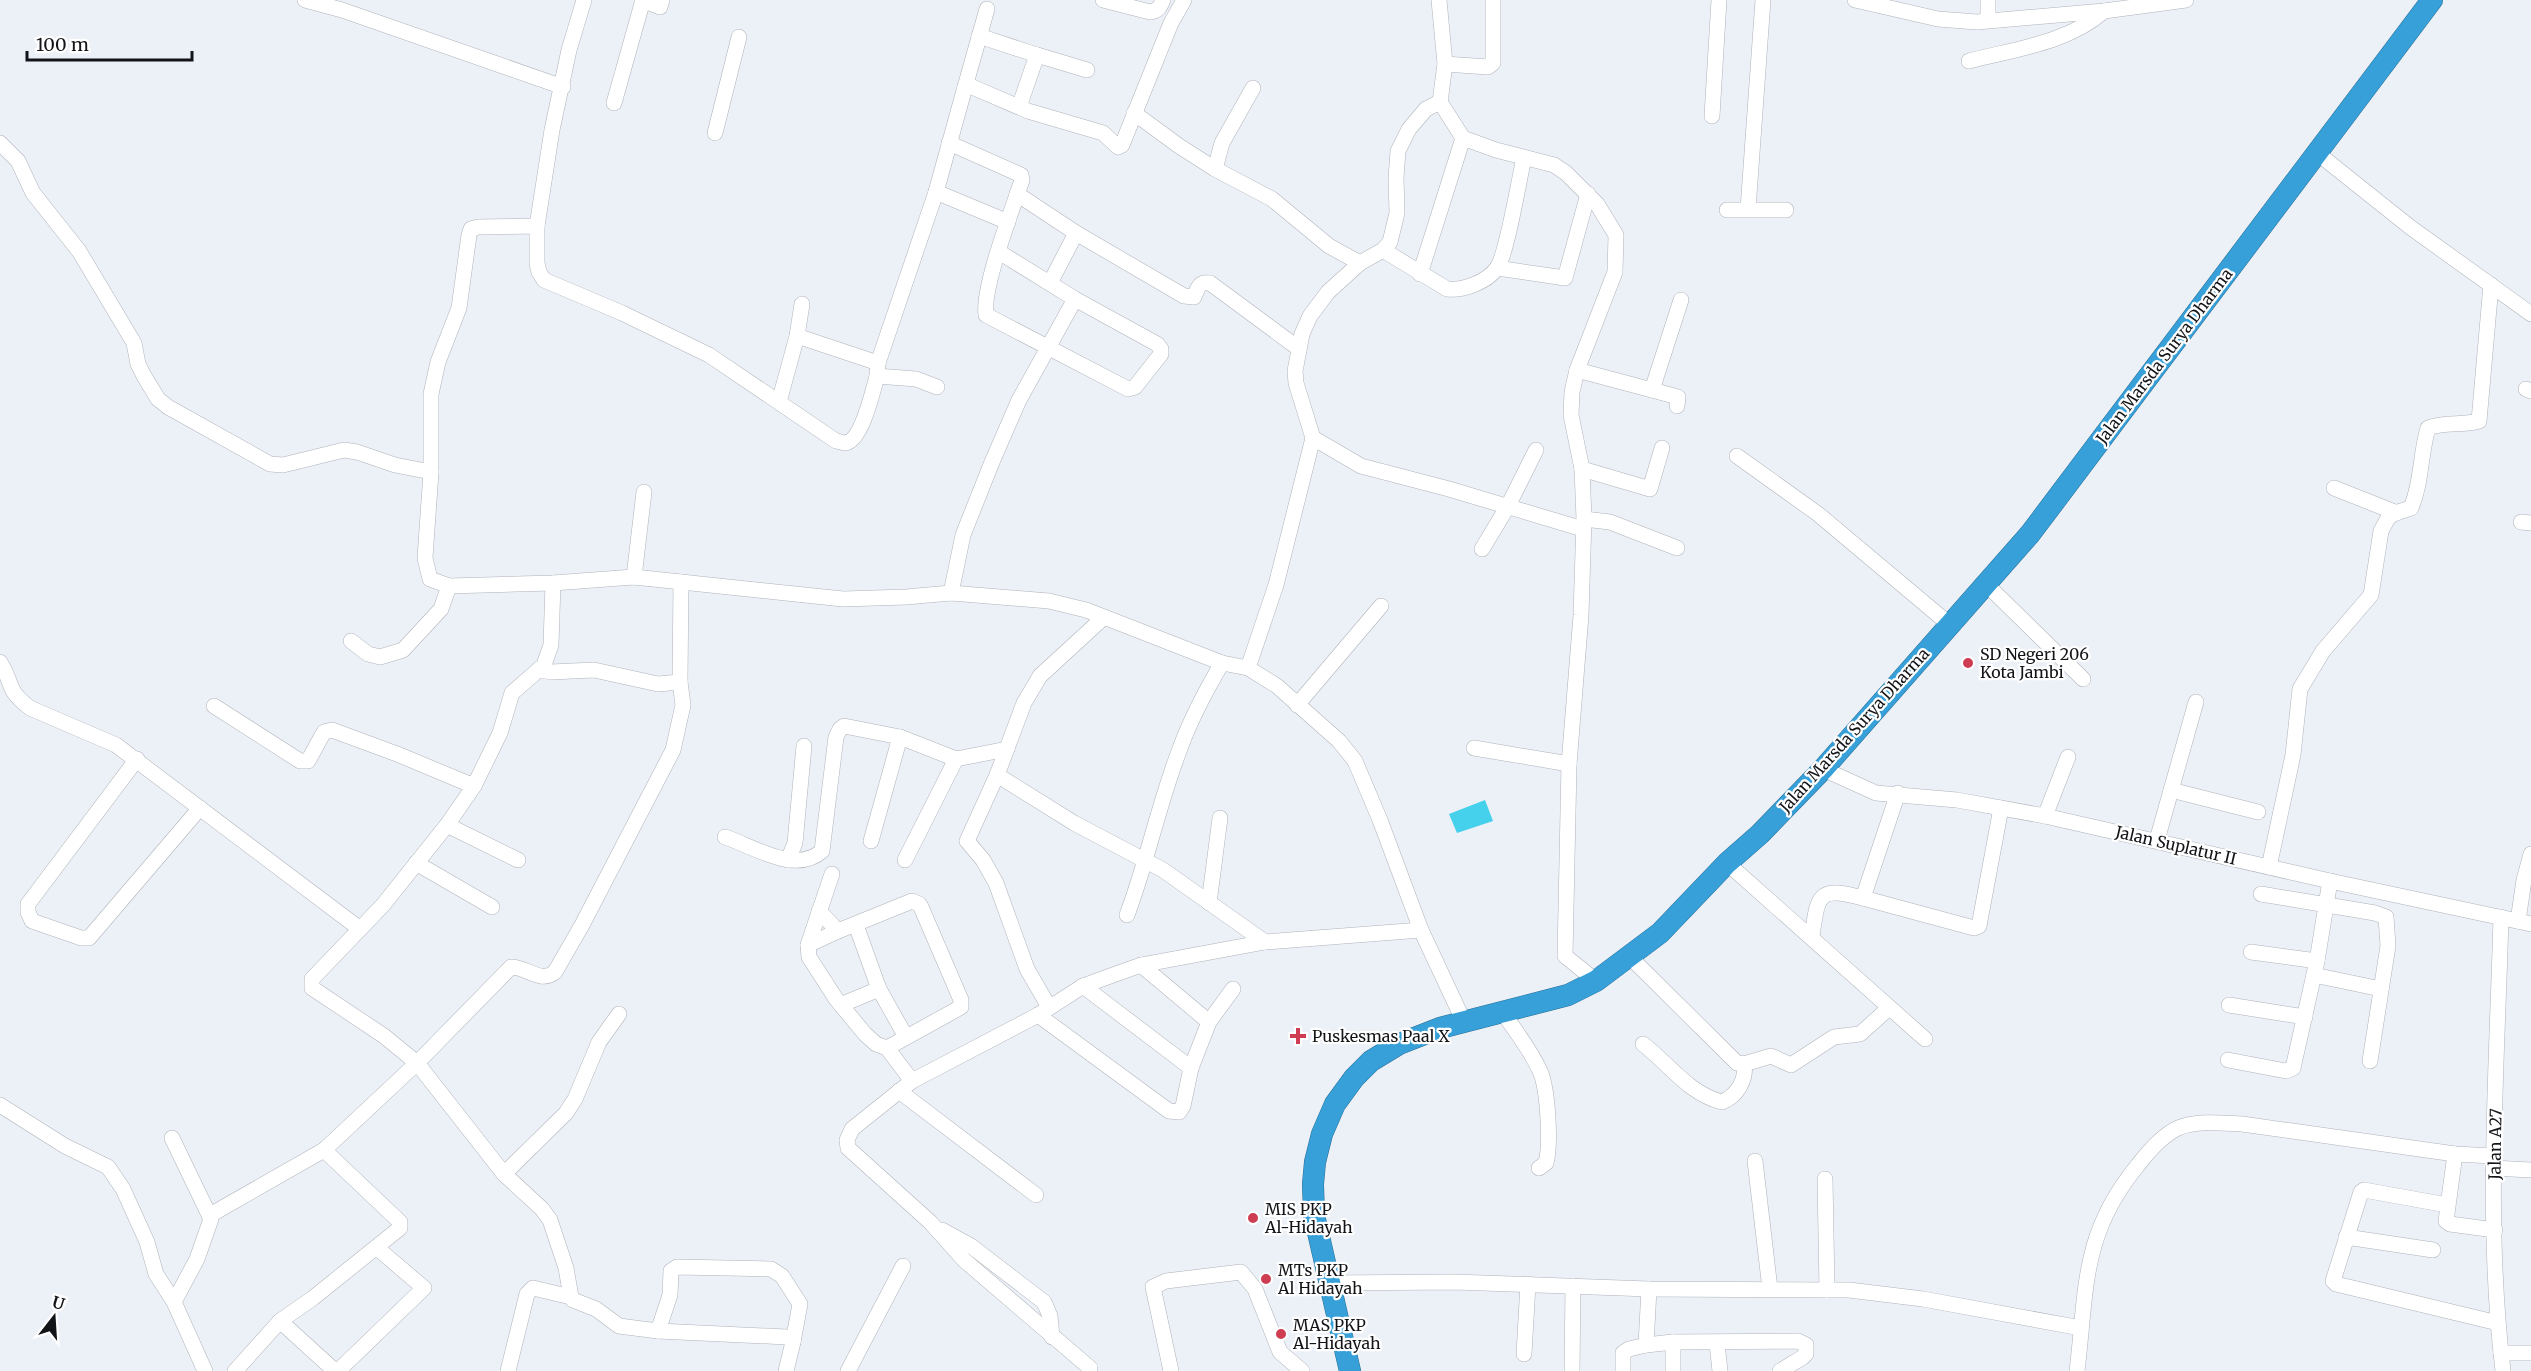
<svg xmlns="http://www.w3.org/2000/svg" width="2531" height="1371" viewBox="0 0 2531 1371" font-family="Merriweather,serif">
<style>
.water{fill:#45d0eb}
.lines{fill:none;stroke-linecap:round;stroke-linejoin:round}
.minor-casing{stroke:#afb3ba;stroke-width:16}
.highway-casing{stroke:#2a6f95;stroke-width:22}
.minor{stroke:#fff;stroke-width:15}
.highway{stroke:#37a0d9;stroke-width:21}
.poi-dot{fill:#ce3d51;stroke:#fff;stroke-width:2}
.labels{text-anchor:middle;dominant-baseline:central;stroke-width:4.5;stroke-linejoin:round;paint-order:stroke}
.street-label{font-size:16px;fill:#131417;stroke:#fff}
.poi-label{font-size:16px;fill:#131417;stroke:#fff;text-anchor:start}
</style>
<rect width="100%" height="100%" fill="#ecf0f7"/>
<path class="water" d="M1485 800 1493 821 1457 833 1449 814Z"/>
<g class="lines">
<defs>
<g id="minor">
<path d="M305 0 342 10 563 87"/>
<path d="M584 0 569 50 552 130 537 226V263L539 272 544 280 622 313 709 355 836 441C839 441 842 443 845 443 862 441 873 390 877 376"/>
<path d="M642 0 660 7 662 0"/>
<path d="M1103 0 1150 12C1158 11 1160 7 1163 0"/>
<path d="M1439 0 1445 64 1440 102"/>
<path d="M1855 0 1938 19 1977 22 2104 11 2186 0"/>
<path d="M1988 0V20"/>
<path d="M979 36 1037 55 1019 107"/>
<path d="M1037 55 1087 70"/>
<path d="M1969 61C2015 49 2068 43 2104 11"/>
<path d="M1445 64 1488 67 1493 63V0"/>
<path d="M965 87 987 9"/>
<path d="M614 103 643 0"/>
<path d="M1134 113 1179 146 1215 169 1272 199 1329 246 1360 263"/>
<path d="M1712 116 1719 0"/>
<path d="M715 133 739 37"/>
<path d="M0 143 18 161 33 193 79 251 134 343 138 364 144 376 158 399 168 407 270 464 283 465 344 450 357 452 395 465 431 472"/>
<path d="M949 143 1021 175 1022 180C1012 211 982 287 986 315L1128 389 1135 387 1161 354V349L1157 344 1075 299 999 252"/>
<path d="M2316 152 2410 227 2531 314"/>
<path d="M1215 169 1222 143 1253 88"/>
<path d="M936 192 1008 222"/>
<path d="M1017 194 1076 233"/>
<path d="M1748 209 1763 0"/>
<path d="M1727 210H1786"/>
<path d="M537 226 478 227 471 229 469 235 459 308 438 362 431 394V472L425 558 430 579 449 586 553 583 634 577 843 599 906 597 951 593 1049 601 1086 610 1222 663 1248 668 1277 686 1339 741 1355 761 1380 820 1421 930 1464 1022"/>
<path d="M1383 250 1447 289C1463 291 1487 282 1497 268 1507 254 1519 179 1524 158"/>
<path d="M1497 268 1565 278 1588 194"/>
<path d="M1420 274 1463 138"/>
<path d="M1050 283 1076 233 1184 296 1194 297C1198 288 1199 281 1210 283L1298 348"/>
<path d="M797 336 878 363 877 376 916 379 937 387"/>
<path d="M878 363 936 192 965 87 970 86 1028 111 1103 133 1118 147 1122 145 1171 23 1184 0"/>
<path d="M1577 370 1652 390 1681 300"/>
<path d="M2526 389 2531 391"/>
<path d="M1652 390 1678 397 1677 406"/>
<path d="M779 402 797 336 802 304"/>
<path d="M1313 438 1361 466 1449 489 1583 529"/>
<path d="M1737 456 1818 514 1949 624"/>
<path d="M1582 469 1650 489 1662 448"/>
<path d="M2334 488 2397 513"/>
<path d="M1584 519 1610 522 1677 548"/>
<path d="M2521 522 2531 523"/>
<path d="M1482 549 1508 506 1536 450"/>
<path d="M634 577 644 492"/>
<path d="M553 583 551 645 544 665 512 693 500 733 474 786 447 825 383 905 312 979V988L384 1036 417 1063 504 1174 542 1209 550 1220 566 1268 571 1297 573 1300 596 1309 619 1326 658 1331 787 1337 793 1342 786 1371"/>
<path d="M1986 584 2083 679"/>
<path d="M951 593 963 535 992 462 1019 400 1075 299"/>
<path d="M1103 618 1040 676 1024 703 997 775 1074 823 1163 870 1265 942"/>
<path d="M351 641 368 654 380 657 403 650 441 609 449 586"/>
<path d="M0 662C14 684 5 689 30 708L116 745 360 929"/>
<path d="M1248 668 1276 585 1313 438 1296 383 1295 371 1302 334 1310 316 1328 292 1360 263 1383 250 1390 242 1397 213 1396 178 1398 151 1409 129 1426 109 1440 102 1463 138 1496 150 1554 165 1566 173 1597 204 1616 235 1615 272 1577 370 1572 392 1571 415 1582 469 1584 519 1581 615 1569 764 1565 956 1596 981"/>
<path d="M540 670 551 672 594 670 658 684 680 682"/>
<path d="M1297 705 1381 606"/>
<path d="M214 706 300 761H308L324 732 332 730 397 754 474 786"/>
<path d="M1474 748 1569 764"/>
<path d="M137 759 28 904V912L32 921 81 938H89L200 808"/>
<path d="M1823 769 1876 793 1957 800 2045 816 2330 881 2531 924"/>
<path d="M997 775 967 841 983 860 996 883 1027 969 1049 1007"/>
<path d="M2171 790 2258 812"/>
<path d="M1898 793 1863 898 1974 928 1979 926 2001 808"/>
<path d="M2045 816 2068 757"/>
<path d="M447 825 518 860"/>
<path d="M725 837C753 846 795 875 822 851L836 737 840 729 844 726 900 737 956 759"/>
<path d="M2157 840 2196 702"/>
<path d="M871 841 900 737"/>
<path d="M788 860 795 843 804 746"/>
<path d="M905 860 956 759 1007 749"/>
<path d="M416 863 492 907"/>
<path d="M1727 863 1925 1039"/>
<path d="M2269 867 2293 755 2300 689 2323 651 2371 595 2381 531 2388 518 2395 513 2411 508C2422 482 2420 455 2428 428 2445 421 2462 426 2479 421L2491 285"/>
<path d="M832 874 808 945 809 957 836 999 865 1034 876 1044 887 1048 912 1081"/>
<path d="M2261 894 2375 913 2386 917 2388 946 2370 1061"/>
<path d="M1209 903 1220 818"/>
<path d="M819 911 838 931 912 901 919 904 921 907 961 1000V1007L887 1048"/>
<path d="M1127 915C1147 862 1158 807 1178 754 1189 722 1205 692 1222 663"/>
<path d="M2501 917C2497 1068 2485 1221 2503 1371"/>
<path d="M2518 921 2524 880 2531 854"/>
<path d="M856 925 879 989 906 1037"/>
<path d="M1812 936C1818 894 1818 886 1863 898"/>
<path d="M808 945 838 931"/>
<path d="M2251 952 2317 961"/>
<path d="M1630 957 1737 1063 1744 1064 1771 1056 1791 1065 1834 1037 1860 1034 1889 1008"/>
<path d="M1141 965 1209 1022"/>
<path d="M2314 975 2381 989"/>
<path d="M1083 986 1191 1068 1209 1022 1233 989"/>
<path d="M843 1004 879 989"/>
<path d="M2229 1005 2305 1017"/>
<path d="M1503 1013C1516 1031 1531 1051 1540 1071 1548 1089 1551 1144 1546 1163L1539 1168"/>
<path d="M1038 1015 1169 1111 1179 1112 1183 1106 1191 1068"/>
<path d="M1643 1044C1669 1064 1689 1094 1722 1102 1737 1096 1747 1079 1744 1064"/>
<path d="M2228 1060 2286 1071 2293 1068 2317 961 2330 881"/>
<path d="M899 1091 1036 1195"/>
<path d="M0 1105 65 1146 108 1167 123 1189 147 1242 156 1274 174 1302"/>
<path d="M172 1138 211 1219 197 1259 174 1302 205 1371"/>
<path d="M2455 1154 2446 1221 2450 1224 2495 1230"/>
<path d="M1755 1161 1770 1289"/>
<path d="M2493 1168 2531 1170"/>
<path d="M504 1174 566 1113 575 1099 599 1042 619 1014"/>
<path d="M1825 1179 1827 1290"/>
<path d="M2447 1205 2364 1190 2361 1192 2333 1281 2336 1284 2498 1323"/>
<path d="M210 1215 324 1150 417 1063 511 967C528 967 540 984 555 972L582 925 673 750 683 705 680 682 681 582"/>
<path d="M942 1230 971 1246 1044 1302 1050 1316 1052 1337"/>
<path d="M2346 1237 2433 1250"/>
<path d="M1328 1283 1454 1282 1649 1289 1849 1290 1923 1299 2081 1328"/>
<path d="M1649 1289 1646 1345 1673 1342 1798 1341 1806 1345V1354L1803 1357 1780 1371"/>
<path d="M280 1321 335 1371"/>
<path d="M658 1331 670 1295 671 1271 677 1267 771 1269 782 1276 800 1304 793 1342"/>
<path d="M1673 1342V1371"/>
<path d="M1717 1343 1720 1371"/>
<path d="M2501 1353H2531"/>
<path d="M1524 1354 1528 1284"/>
<path d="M1090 1368 964 1260 930 1222 848 1148 847 1140 852 1129 912 1081 1038 1015 1083 986 1113 975 1141 965 1265 942 1421 930"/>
<path d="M235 1371 280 1321 313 1298 400 1228V1222L324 1150"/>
<path d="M338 1371 424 1288 377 1248"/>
<path d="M508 1371 527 1294 533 1288 571 1297"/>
<path d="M848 1371 903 1266"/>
<path d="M1171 1371 1153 1287 1166 1281 1241 1272 1255 1289 1280 1352 1302 1371"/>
<path d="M1572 1371 1573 1286"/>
<path d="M1623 1371V1353L1629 1349 1646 1345"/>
<path d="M2077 1371C2087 1288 2081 1234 2138 1165 2148 1152 2163 1135 2178 1128 2198 1120 2221 1123 2242 1124L2455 1154 2493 1156"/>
</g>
<path id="highway" d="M1350 1371 1314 1215 1313 1184 1315 1162 1322 1134 1335 1104 1354 1078 1371 1061 1399 1044 1440 1028 1568 995 1596 981 1660 933 1727 863 1760 834 1823 769 2030 534 2432 0"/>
</defs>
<use href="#minor" class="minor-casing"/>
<use href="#highway" class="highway-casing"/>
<use href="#minor" class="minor"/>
<use href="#highway" class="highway"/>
</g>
<g class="poi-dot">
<circle cx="1968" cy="663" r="6"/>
<path d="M1295 1027h6v6h6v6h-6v6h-6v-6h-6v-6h6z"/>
<circle cx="1253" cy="1218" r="6"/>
<circle cx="1266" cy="1279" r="6"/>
<circle cx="1281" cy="1334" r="6"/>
</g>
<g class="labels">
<g class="street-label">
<text transform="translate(2164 356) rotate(-53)">Jalan Marsda Surya Dharma</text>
<text transform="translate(1854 730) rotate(-48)">Jalan Marsda Surya Dharma</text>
<text transform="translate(2176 845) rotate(13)">Jalan Suplatur II</text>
<text transform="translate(2495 1144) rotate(-89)">Jalan A27</text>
</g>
<g class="poi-label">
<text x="1980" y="654">SD Negeri 206<tspan x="1980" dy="18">Kota Jambi</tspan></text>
<text x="1312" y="1036">Puskesmas Paal X</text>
<text x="1265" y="1209">MIS PKP<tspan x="1265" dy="18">Al-Hidayah</tspan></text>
<text x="1278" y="1270">MTs PKP<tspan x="1278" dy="18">Al Hidayah</tspan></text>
<text x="1293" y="1325">MAS PKP<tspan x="1293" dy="18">Al-Hidayah</tspan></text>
</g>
</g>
<g transform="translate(54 1317) rotate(17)" stroke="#ffffff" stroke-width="4.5" paint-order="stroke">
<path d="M0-4.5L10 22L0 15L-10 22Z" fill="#131417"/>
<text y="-9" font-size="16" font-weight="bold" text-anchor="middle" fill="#131417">U</text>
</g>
<path d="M27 51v9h165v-9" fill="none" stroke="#131417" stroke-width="3"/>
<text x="36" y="51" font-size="18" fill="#131417" stroke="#ffffff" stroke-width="4.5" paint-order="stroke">100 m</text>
</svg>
